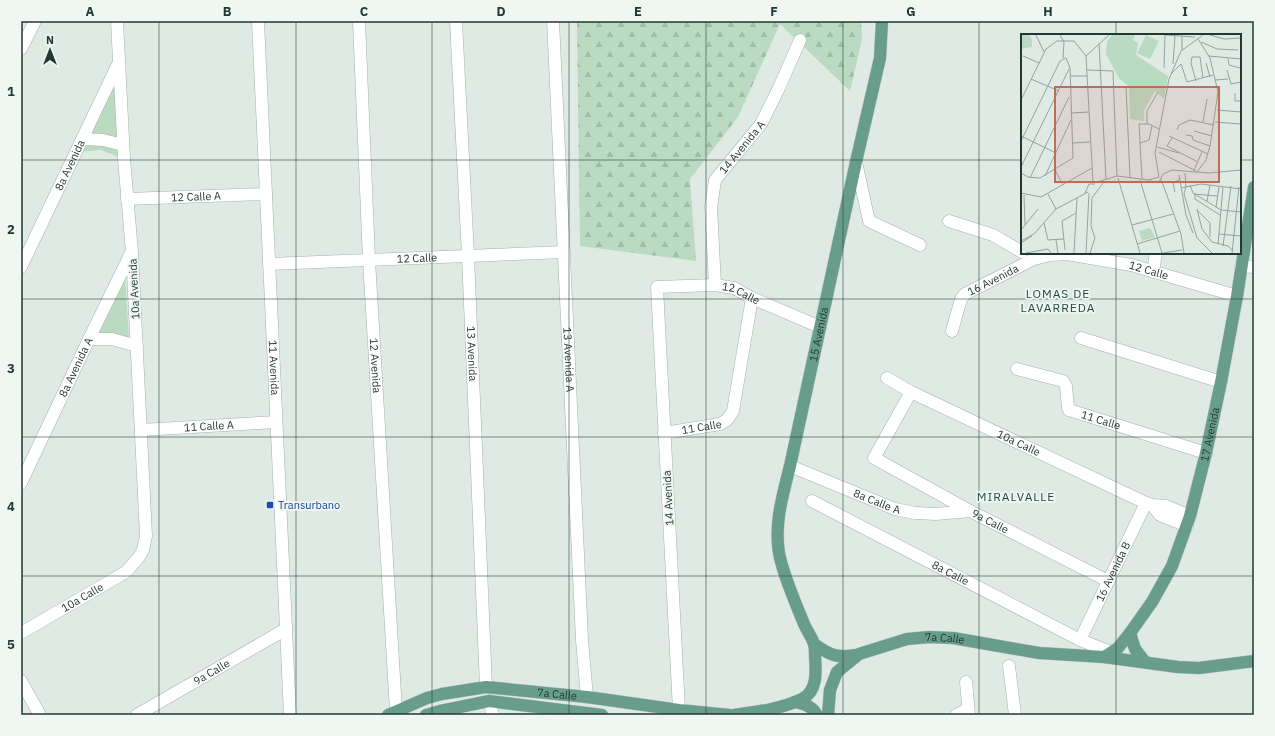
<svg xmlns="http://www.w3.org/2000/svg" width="1275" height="736" viewBox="0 0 1275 736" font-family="'IBM Plex Sans',sans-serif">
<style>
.forest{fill:url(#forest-firs)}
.park{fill:#badac1}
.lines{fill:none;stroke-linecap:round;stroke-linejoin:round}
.minor-casing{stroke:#a3b1ac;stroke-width:13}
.major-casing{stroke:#bdc4c2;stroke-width:13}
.minor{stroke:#fff;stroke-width:12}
.major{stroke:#689d8c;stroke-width:12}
.grid{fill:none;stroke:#223932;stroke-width:1;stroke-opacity:0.55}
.transit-dot{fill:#1a4fb4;stroke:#f0f7f3;stroke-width:1.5}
.labels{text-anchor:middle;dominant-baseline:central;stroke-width:3.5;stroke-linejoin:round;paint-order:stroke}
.street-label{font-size:11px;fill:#223932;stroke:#f0f7f3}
.transit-label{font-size:11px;fill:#164399;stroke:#f0f7f3;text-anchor:start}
.neighbourhood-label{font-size:12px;letter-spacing:1px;fill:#204a3d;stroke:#f0f7f3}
.inset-road{fill:none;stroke:#94a39d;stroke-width:1}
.view{fill:#c06d57;fill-opacity:0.15;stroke:#c06d57;stroke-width:2}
.inset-edge{fill:none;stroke:#223932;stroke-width:2}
.neatline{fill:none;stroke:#223932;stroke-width:1.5}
.grid-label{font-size:13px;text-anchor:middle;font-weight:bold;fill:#223932}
</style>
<defs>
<pattern id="forest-firs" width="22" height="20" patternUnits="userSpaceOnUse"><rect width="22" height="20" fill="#badac1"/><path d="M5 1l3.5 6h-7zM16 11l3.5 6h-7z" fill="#a0bca6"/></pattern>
</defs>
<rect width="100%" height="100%" fill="#e0eae5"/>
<path class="forest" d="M577 21H861L862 39 850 91 780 24 738 117 690 179 696 261 580 246Z"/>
<g class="park">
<path d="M119 63 124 159 101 150 76 152Z"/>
<path d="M125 276 129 338 113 333H97Z"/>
</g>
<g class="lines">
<defs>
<g id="minor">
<path id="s1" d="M258 21 290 715"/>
<path id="s2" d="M359 21 369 260 396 711"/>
<path id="s3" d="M456 21 468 256 486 687"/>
<path id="s4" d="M553 21 582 640 587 697"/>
<path d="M21 49 35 21"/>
<path d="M83 139 103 140 123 145"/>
<path d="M856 162 869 221 920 245"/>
<path id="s5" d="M127 199 266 194"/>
<path d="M949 221 993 235 1022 252"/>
<path id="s6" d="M269 264 564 252"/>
<path d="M1241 266 1254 267"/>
<path id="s7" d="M21 267 118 64"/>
<path d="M1153 272 1156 253"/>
<path id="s8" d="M715 285 711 207 715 180 761 124 778 90 800 40"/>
<path id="s9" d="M952 331 961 299 965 294 1034 259 1050 255 1067 254 1131 265 1237 296"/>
<path d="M1081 338 1221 382"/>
<path d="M89 339H112L137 346"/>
<path id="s10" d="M1017 369 1063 381 1066 386 1068 408 1069 410 1206 453"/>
<path id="s11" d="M887 378 911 392 1146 503 1152 505 1166 506 1190 516"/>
<path id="s12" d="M911 392 874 458 970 511 1108 581"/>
<path id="s13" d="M141 430 276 422"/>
<path id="s14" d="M664 433 720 424 727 420 733 411 752 298"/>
<path id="s15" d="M790 466 895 509 915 513 936 514 970 511"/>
<path id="s16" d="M21 483 89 339 131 253"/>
<path id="s17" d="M812 501 1080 640 1111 652"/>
<path d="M1152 505 1160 515 1187 526"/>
<path id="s18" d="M21 633 126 572 139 557 143 550 146 536 132 252 124 159 117 21"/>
<path id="s19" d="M1080 640 1146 503"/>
<path d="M1009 666 1015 715"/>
<path d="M21 681 40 715"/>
<path d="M966 682 969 715"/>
<path d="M489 701 493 715"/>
<path id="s20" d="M679 710 657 287 715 285 734 288 752 298 820 327"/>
<path id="s21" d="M137 715 286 629"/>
<path d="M956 715 968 709"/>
</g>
<g id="major">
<path d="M1130 633 1135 649 1145 662"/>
<path d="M814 644C831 656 837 658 857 655"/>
<path id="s22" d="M1104 657 1118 648 1130 633 1152 602 1172 566 1190 516 1206 453 1221 382 1237 296 1254 187"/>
<path d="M795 702C804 704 812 706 817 715"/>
<path id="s23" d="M388 715 427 698 442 694 486 687 587 697 679 710 729 715"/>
<path d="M426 715 440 711 489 701 602 715"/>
<path id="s24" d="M734 715C756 712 781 709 802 699 818 691 816 671 815 656 815 652 815 647 814 644 812 637 807 631 804 624 796 604 783 575 779 553 774 522 783 495 790 466L856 162 880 58 882 21"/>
<path id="s25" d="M828 715 830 690 837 672 859 654 907 639 929 637 953 638 1039 653 1104 657 1178 667 1199 668 1254 661"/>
</g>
</defs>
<use href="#minor" class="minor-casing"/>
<use href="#major" class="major-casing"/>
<use href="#minor" class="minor"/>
<use href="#major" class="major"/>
</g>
<path class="grid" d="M159 21V715M296 21V715M432 21V715M569 21V715M706 21V715M843 21V715M979 21V715M1116 21V35M21 160H1022M1240 160H1254M1116 253V715M21 299H1254M21 437H1254M21 576H1254"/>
<rect class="transit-dot" x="266" y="501" width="8" height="8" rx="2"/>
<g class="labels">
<g class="street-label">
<text stroke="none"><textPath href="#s8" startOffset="148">14 Avenida A</textPath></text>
<text stroke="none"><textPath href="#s7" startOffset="113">8a Avenida</textPath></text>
<text stroke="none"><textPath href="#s5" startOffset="69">12 Calle A</textPath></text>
<text stroke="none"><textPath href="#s6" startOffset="148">12 Calle</textPath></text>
<text stroke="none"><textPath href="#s9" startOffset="234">12 Calle</textPath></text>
<text stroke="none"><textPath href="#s9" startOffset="71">16 Avenida</textPath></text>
<text transform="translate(134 289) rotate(-93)">10a Avenida</text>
<text stroke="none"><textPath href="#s20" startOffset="509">12 Calle</textPath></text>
<text stroke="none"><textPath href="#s24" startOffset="451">15 Avenida</textPath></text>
<text stroke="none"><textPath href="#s3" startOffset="333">13 Avenida</textPath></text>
<text stroke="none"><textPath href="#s4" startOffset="339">13 Avenida A</textPath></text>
<text stroke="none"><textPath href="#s2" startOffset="345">12 Avenida</textPath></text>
<text stroke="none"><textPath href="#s16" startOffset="128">8a Avenida A</textPath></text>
<text stroke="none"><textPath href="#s1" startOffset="347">11 Avenida</textPath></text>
<text stroke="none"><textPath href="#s10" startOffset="111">11 Calle</textPath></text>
<text stroke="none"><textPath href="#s13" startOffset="68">11 Calle A</textPath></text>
<text stroke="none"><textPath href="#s14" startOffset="38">11 Calle</textPath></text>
<text stroke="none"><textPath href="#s22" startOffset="252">17 Avenida</textPath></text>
<text stroke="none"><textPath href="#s11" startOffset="147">10a Calle</textPath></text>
<text transform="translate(668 498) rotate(-93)">14 Avenida</text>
<text stroke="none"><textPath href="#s15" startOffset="94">8a Calle A</textPath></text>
<text stroke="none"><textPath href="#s12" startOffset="208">9a Calle</textPath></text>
<text stroke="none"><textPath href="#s19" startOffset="76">16 Avenida B</textPath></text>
<text stroke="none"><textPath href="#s17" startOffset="156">8a Calle</textPath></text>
<text stroke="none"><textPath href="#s18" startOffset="71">10a Calle</textPath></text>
<text stroke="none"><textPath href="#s25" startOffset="161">7a Calle</textPath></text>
<text stroke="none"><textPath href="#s21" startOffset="86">9a Calle</textPath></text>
<text stroke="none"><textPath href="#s23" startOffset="174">7a Calle</textPath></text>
</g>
<g class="transit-label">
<text x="278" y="505">Transurbano</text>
</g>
<g class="neighbourhood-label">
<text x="1058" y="293">LOMAS DE<tspan x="1058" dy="14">LAVARREDA</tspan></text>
<text x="1016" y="496">MIRALVALLE</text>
</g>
</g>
<g transform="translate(1021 34)">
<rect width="220" height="220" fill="#e0eae5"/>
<path d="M0 1H8L11 6V13L0 15ZM91 1H114L112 6 117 9 115 21 147 42 143 65 134 57 123 76V87L109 85 108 53 98 44 85 20 86 8Z" fill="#badac1"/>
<path d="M125 1 138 7 129 25 116 19ZM129 194 134 203 121 207 118 197Z" fill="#badac1"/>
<path class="inset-road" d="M15 1 23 18M39 1 43 8 42 24M144 1 174 3M189 1 203 5 220 4M53 7 65 22 72 149M180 8 196 15 217 16M78 9 85 145M161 16V2M2 22 18 29M65 22 88 1M188 22 220 25M207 25 208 31 219 34M185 29 189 43M152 30 154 2M143 34 144 1M66 36 92 37 96 142M206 36 210 50 220 48M150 40 160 30 166 48 192 41M49 42H66M10 45 38 57M194 46 207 45M175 47 170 29 171 23H179L182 44M105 53 109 143M214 59V67H220M0 66 25 15 36 7H53M196 76 220 78M50 79 68 78M182 88 186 65M194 88 220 90M126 90V77L137 58M156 96 158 91 169 86 193 91M173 97 191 102M165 101 171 102 172 106 189 112M0 102 35 119M148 102 187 120M151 104 146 112 177 128M0 107 39 27 45 24 49 34 52 124 19 144 7 143 0 139M52 109 69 108M119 109 128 106 131 92M136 113 158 119M138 118 175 137M0 133 48 35M34 136 42 151M173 136 181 118M176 138 185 126 189 112 197 58 189 24 177 5M164 139 165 152M158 141 165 181 172 199M24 142 50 86M9 144 48 63M97 144 119 219M121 145 118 90H128L138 95M140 145 160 200 163 219M119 146 141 219M127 147 138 148 142 140 151 136 188 139 220 136M73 149 96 142 128 146 138 143 134 119 148 45 160 17 182 1M169 151 172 159 200 176 220 178M165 152 163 160 176 204 191 219M160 154 180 150 220 155M154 158 152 149 159 145M0 159 20 163 71 134M64 159 68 150H74M27 160 35 175M173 160 196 162M174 160V165L199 181M3 161 4 191M186 167 189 151M195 173 198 153M176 175 181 195 191 208 207 212 212 217M176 176 189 189V203M23 189 27 206 43 205M111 191 152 180M0 196 17 175M198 200 220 202M35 206 37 219M0 207 13 200 35 175 67 158M0 209 11 202M116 210 159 197M197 210 202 153M202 212 210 152M44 216 41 187 55 179M5 219 27 215 30 219M53 219 56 164M65 219 68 159M69 219 74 204 70 192 71 164 82 149M142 219 161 216M211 219 218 153"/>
<path class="view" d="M34 53H198V148H34Z"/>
<rect width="220" height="220" class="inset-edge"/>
</g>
<rect width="1275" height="736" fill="none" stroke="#f0f7f3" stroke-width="44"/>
<g transform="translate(50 50)" stroke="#f0f7f3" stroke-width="3" paint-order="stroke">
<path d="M0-3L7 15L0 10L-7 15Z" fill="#223932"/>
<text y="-6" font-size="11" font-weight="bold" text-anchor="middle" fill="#223932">N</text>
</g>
<rect x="22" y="22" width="1231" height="692" class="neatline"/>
<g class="grid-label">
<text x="90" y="16">A</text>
<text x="227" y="16">B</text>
<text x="364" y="16">C</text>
<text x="501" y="16">D</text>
<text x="638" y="16">E</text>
<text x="774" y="16">F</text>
<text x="911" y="16">G</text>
<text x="1048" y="16">H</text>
<text x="1185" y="16">I</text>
<text x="11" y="96">1</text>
<text x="11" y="234">2</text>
<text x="11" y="373">3</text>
<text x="11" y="511">4</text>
<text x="11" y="649">5</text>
</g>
</svg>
